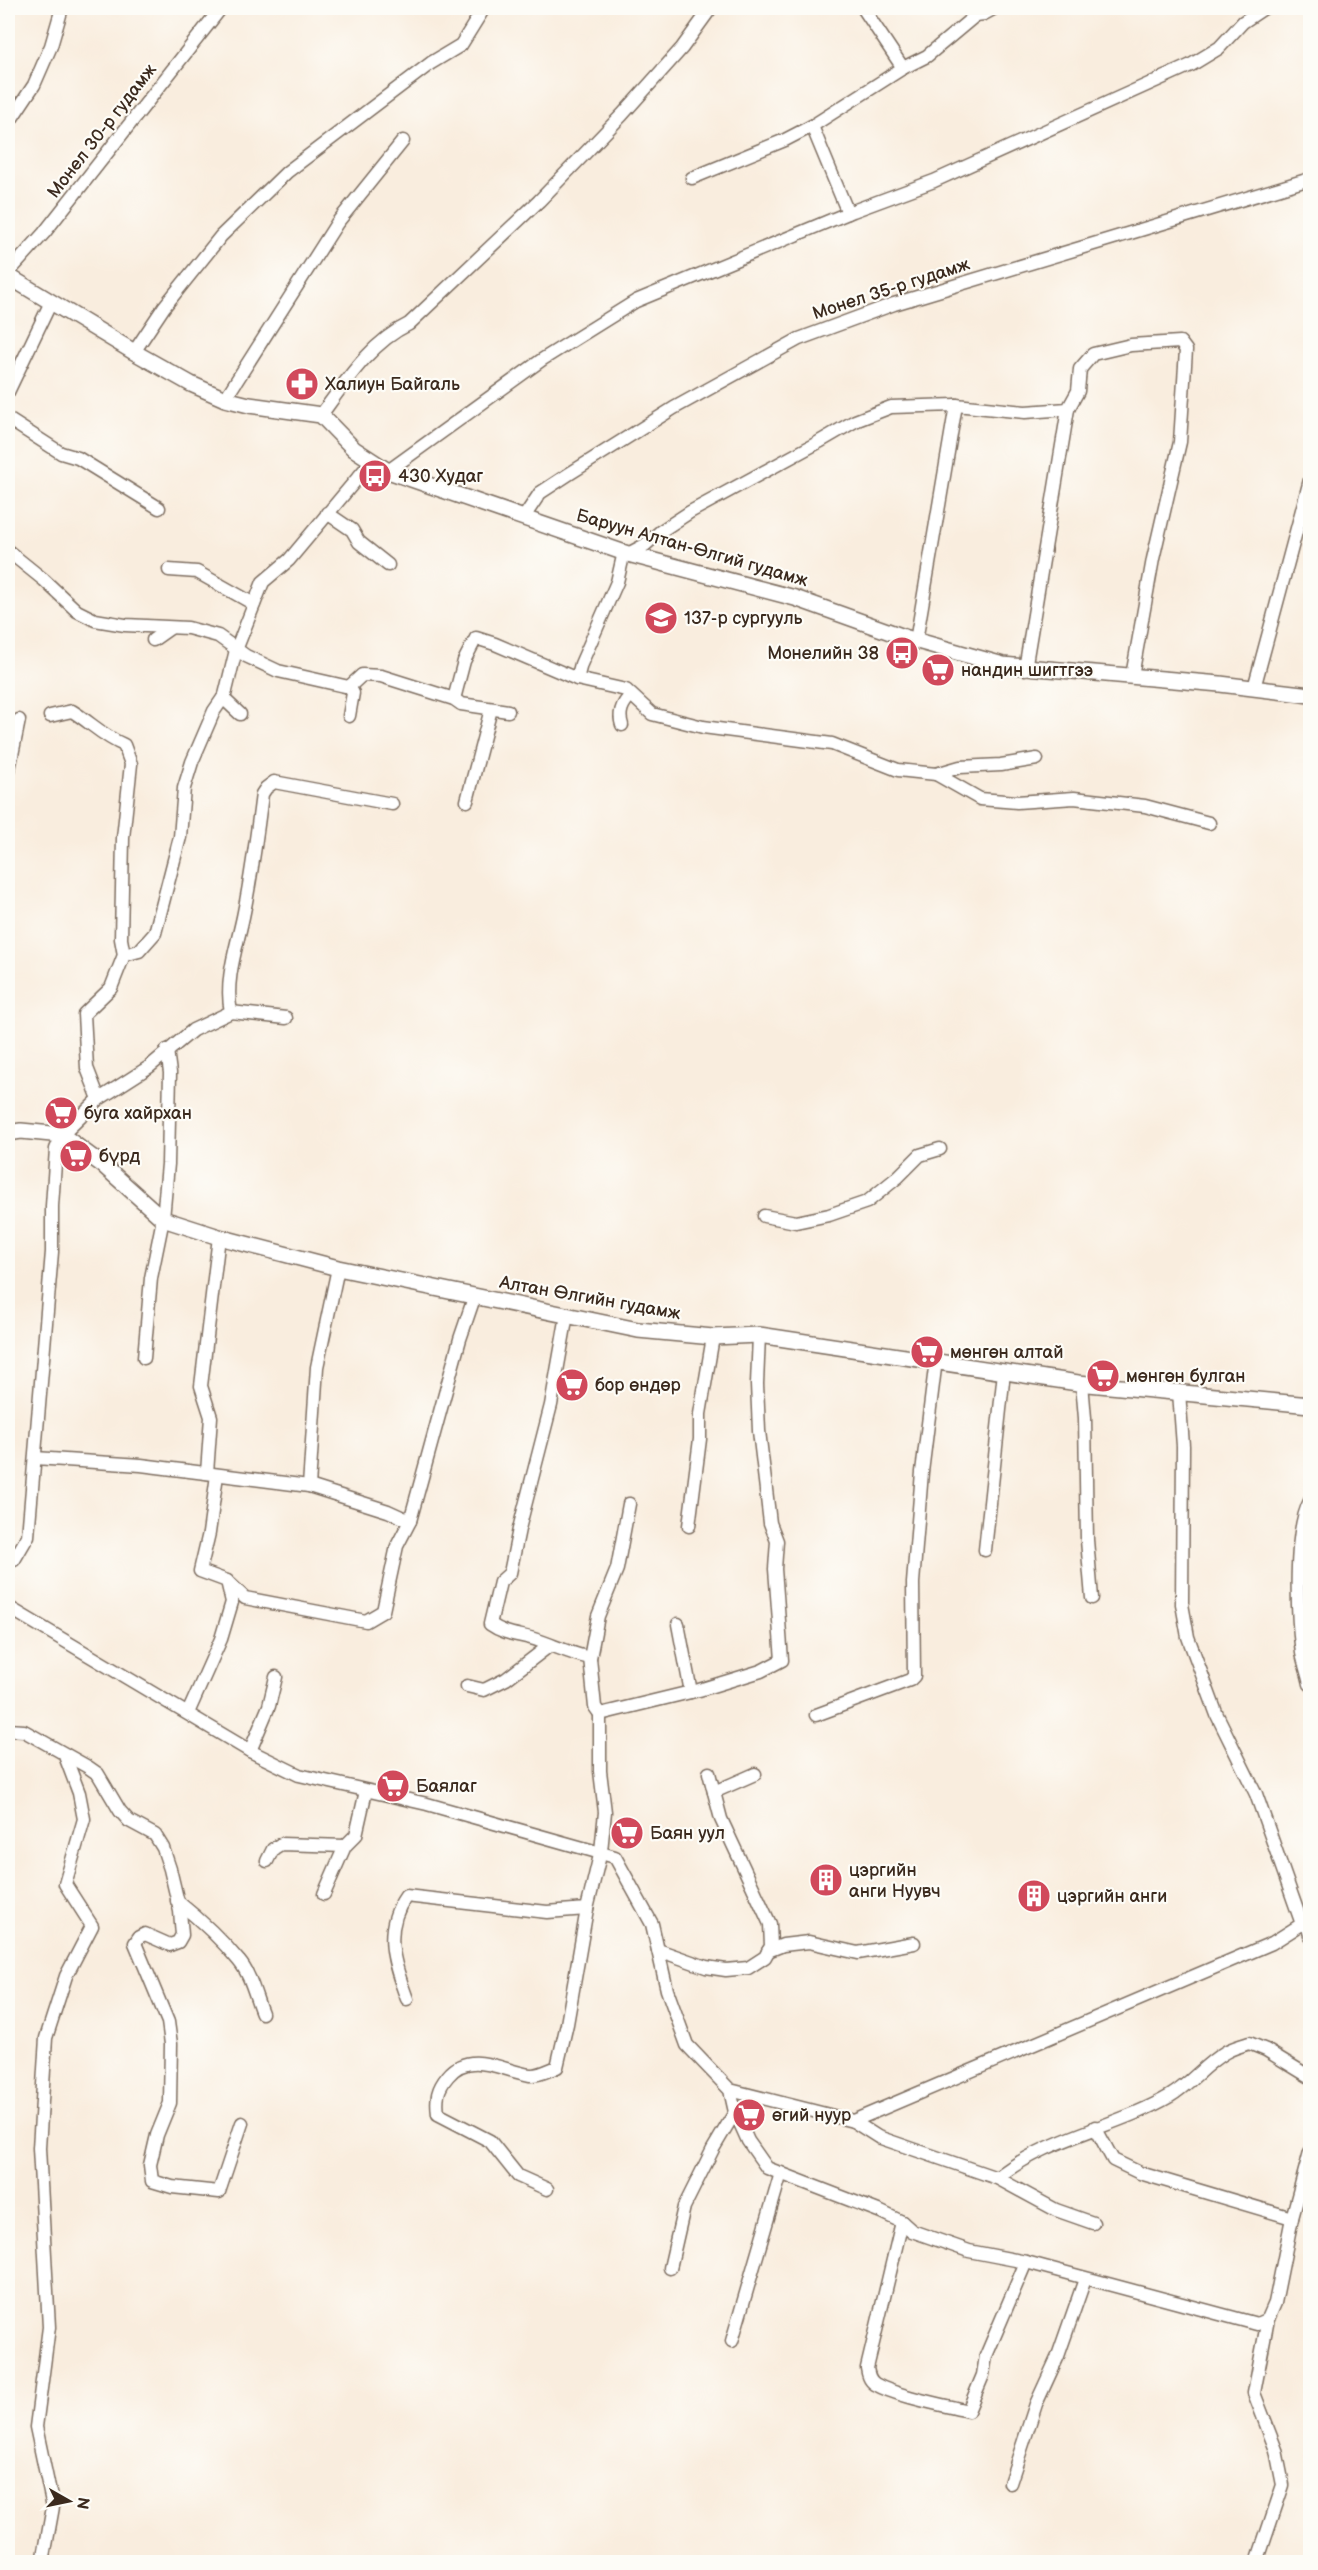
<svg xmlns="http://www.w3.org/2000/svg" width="1318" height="2570" viewBox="0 0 1318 2570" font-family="'Balsamiq Sans',sans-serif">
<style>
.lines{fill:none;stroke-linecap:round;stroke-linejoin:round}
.minor-casing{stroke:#7e6e61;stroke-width:15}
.major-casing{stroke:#7e6e61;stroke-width:18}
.minor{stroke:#fff;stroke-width:12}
.major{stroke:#fff;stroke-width:15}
.labels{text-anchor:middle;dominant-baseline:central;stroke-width:4.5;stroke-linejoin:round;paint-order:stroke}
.street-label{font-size:18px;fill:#3b2a1e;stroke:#fdfcf7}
.poi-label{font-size:18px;fill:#3b2a1e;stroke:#fdfcf7;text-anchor:start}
</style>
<rect width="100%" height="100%" fill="#fdfcf7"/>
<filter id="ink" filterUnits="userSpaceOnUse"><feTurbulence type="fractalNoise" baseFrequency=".0167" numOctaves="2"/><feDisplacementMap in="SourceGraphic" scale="12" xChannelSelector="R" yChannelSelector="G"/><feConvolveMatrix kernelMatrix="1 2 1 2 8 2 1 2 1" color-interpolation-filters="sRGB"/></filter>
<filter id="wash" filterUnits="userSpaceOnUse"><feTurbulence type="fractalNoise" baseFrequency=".008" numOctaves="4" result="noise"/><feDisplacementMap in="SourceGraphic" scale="24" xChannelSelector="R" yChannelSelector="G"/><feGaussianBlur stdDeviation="1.35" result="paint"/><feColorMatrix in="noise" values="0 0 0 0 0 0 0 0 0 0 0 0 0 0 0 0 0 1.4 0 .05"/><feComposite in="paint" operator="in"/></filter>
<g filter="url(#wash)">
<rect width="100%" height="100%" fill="#f9edde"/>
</g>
<g filter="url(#ink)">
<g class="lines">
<defs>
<g id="minor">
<path d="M863 8 903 68"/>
<path d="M8 124 34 85 51 46 62 8"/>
<path d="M812 126 848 213"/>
<path d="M692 178 785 140 812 126 903 68 927 56 976 15 984 14 995 8"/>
<path d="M8 273 44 233 221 8"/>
<path d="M134 352 164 307 221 236 287 172 431 63 461 45 484 8"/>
<path d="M8 392 51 302"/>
<path d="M225 399 337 223 403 141"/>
<path d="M321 415C346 381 371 342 409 324L539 201 622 115 682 48 711 8"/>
<path d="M8 419 61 453 78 458 159 508"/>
<path d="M388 471 543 359 636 301 853 211 934 181 1191 65 1219 48 1243 22 1264 8"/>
<path d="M327 513 352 530 359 542 388 565"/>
<path d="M524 517 540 493 569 474 674 408 799 339 894 304 1310 179"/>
<path d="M8 551 44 580 77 611 95 620 125 625 188 628 218 636 246 656 278 671 349 687 362 675 381 676 454 699 461 704 508 711"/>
<path d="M628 554 645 545 661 531 690 512 819 442 855 421 891 407 956 405 1025 412 1068 409 1078 391 1080 369 1093 354 1131 345 1180 342 1186 350 1180 442 1153 559 1132 676"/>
<path d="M169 570 197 572 254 604"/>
<path d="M153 640 170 628"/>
<path d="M916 641 956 405"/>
<path d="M1025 669 1068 409"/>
<path d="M577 679 626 690 652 714 703 727 832 744 898 770 936 774 960 767 1001 765 1037 759"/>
<path d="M1254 688 1310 480"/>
<path d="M223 698 240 714"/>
<path d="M454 699 464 661 476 638 495 644 577 679 581 664 617 582 624 552"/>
<path d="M50 716 72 711C90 722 104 737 124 745L131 764 123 838 121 939 124 955"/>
<path d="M349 716 353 693 349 687"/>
<path d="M622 725C618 713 622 704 631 695"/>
<path d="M936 774 980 799 1017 802 1074 798 1145 806 1209 823"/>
<path d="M8 775 19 720"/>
<path d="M467 801 491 709"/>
<path d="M231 1012C224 979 238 944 244 912 252 873 257 834 262 794L266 788 274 782 392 804"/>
<path d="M99 1099 87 1068 84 1014 111 988 124 955 139 951 155 933 180 837 184 788 192 762 214 711 225 695 236 650 263 582 289 560 371 462"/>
<path d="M764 1216 796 1222 829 1215 867 1202 898 1177 920 1155 940 1149"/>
<path d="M567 1315 551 1405 519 1529 510 1573 500 1582 490 1624C507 1636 521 1634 540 1641 557 1647 572 1654 590 1658"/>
<path d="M144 1358 151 1278 163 1219 168 1164 170 1073 167 1050"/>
<path d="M1082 1383 1085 1418 1087 1540 1092 1598"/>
<path d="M1179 1392 1183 1446 1182 1604 1188 1637 1217 1715 1256 1794 1302 1924 1308 1927 1310 1935"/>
<path d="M35 1458 141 1465 309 1486 388 1511 410 1521"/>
<path d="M207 1473 211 1417 201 1386 219 1237"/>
<path d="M309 1486 317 1367 338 1268"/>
<path d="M1310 1501C1293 1532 1297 1617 1302 1653 1304 1663 1308 1674 1310 1684"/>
<path d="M629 1504 617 1569 598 1616 590 1658 595 1707 600 1714 699 1690 761 1671 782 1660 775 1569 777 1541 770 1523 759 1431 757 1384 759 1335"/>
<path d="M689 1526 700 1439V1414L713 1337"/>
<path d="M985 1550 1004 1372"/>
<path d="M8 1561 14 1560 28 1536 52 1252V1206L56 1149 62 1135 99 1099 149 1067 193 1030 231 1012 286 1018"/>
<path d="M227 1581 245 1598 366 1621 383 1611 397 1546 410 1521 460 1339 474 1298"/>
<path d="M8 1607 250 1751 299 1775 427 1804 615 1857 652 1924 667 1990 687 2045 730 2090 735 2112 748 2141 767 2168 881 2212 902 2222 912 2231 969 2251 1026 2262 1257 2324 1268 2319 1275 2303 1292 2218 1310 2152"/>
<path d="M678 1624 691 1692"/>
<path d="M467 1686 484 1690 506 1679 549 1646"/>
<path d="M188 1713 221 1639 232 1602 227 1581 200 1571 209 1533 217 1475"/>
<path d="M816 1715 910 1680 914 1676 913 1583 922 1472 936 1360"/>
<path d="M8 1730 24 1731 88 1767 98 1774 120 1811 129 1821 155 1835 163 1848 170 1869 180 1911 182 1935 178 1942 170 1945 145 1934 139 1937 135 1943 168 2022 171 2044 170 2103 157 2135 150 2165 152 2181 172 2187 219 2192 242 2123"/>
<path d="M250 1751 269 1706 276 1677"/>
<path d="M714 1792 755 1774"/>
<path d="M267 1861 273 1849 281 1844 345 1846"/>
<path d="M324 1894 345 1846 356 1835 366 1791"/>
<path d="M177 1901C197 1917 222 1940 239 1961 251 1975 255 1996 262 2013"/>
<path d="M658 1950 706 1967 726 1970 748 1968 765 1957 771 1946 770 1924 721 1819 709 1773"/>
<path d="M768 1951 783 1945 809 1942 858 1953 914 1943"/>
<path d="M407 1999C394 1964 382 1930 406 1896L547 1912 587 1909 601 1851 605 1812 600 1771V1714"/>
<path d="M730 2090 853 2121 1272 1943 1302 1924"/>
<path d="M853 2121 878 2137 997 2178C1048 2137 1115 2128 1170 2096 1190 2084 1205 2064 1224 2053 1231 2048 1241 2046 1249 2043L1266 2050 1310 2077"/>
<path d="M1095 2127 1113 2160 1140 2173 1292 2218"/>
<path d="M997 2178 1056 2210 1093 2223"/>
<path d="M547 2189 518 2176 490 2141 438 2114C436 2098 437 2089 448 2076 470 2049 503 2071 530 2075 538 2076 549 2070 557 2067L567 2024 587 1909"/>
<path d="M902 2222 867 2368C868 2374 869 2380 875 2384 896 2396 943 2405 968 2411L983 2375 986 2356 1026 2262"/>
<path d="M670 2268 684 2207 713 2149 735 2112"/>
<path d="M732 2341 781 2173"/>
<path d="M1010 2483 1036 2404 1058 2356 1085 2279"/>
<path d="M43 2562 53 2507 36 2427 49 2327 39 2148 46 2038 66 1976 92 1926 65 1884 84 1819 79 1793 65 1756"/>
<path d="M1257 2562 1283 2485 1276 2450 1254 2393 1268 2319"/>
</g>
<g id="major">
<path d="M8 276 134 352 191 384 225 399 249 405 321 415 354 449 388 471 628 554 795 598 907 638 1003 665 1220 684 1310 695"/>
<path d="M8 1133 21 1131 62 1135 104 1166 163 1219 219 1237 338 1268 638 1330 713 1337 759 1335 1078 1383 1310 1405"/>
</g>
</defs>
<use href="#minor" class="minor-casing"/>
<use href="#major" class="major-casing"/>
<use href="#minor" class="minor"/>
<use href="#major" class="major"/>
</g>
</g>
<defs>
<symbol id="pharmacy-disc" viewBox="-11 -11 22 22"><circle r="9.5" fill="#d1495b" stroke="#fdfcf7"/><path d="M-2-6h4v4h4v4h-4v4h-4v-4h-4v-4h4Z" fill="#fff"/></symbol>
<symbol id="bus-disc" viewBox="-11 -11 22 22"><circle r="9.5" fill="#d1495b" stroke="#fdfcf7"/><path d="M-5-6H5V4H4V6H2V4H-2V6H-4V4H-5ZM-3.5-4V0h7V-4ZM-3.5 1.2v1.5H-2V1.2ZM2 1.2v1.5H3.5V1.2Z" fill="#fff"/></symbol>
<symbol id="school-disc" viewBox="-11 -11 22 22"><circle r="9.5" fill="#d1495b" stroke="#fdfcf7"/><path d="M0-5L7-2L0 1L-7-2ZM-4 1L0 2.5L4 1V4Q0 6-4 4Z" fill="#fff"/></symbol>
<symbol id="supermarket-disc" viewBox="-11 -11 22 22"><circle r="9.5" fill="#d1495b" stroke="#fdfcf7"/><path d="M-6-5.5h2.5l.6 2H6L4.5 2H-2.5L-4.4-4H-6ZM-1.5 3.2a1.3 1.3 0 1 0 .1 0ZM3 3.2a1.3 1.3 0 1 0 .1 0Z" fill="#fff"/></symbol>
<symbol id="building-disc" viewBox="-11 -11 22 22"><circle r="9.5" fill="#d1495b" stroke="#fdfcf7"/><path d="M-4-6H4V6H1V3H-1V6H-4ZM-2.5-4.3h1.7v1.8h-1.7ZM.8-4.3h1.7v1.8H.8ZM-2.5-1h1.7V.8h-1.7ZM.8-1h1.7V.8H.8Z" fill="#fff"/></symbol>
</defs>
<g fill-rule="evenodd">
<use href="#pharmacy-disc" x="283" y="365" width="38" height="38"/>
<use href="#bus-disc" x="356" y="457" width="38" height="38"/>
<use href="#school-disc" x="642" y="599" width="38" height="38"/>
<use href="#bus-disc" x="883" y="634" width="38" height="38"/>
<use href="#supermarket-disc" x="919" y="651" width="38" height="38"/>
<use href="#supermarket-disc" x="42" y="1094" width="38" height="38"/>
<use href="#supermarket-disc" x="57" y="1137" width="38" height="38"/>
<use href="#supermarket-disc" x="908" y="1333" width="38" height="38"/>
<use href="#supermarket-disc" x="1084" y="1357" width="38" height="38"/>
<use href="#supermarket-disc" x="553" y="1366" width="38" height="38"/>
<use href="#supermarket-disc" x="374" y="1767" width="38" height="38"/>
<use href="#supermarket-disc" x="608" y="1814" width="38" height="38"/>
<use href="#building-disc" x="807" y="1861" width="38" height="38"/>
<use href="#building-disc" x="1015" y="1877" width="38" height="38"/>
<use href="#supermarket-disc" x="730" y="2096" width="38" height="38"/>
</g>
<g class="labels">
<g class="street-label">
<text transform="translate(102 131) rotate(-52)">Монел 30-р гудамж</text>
<text transform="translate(891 289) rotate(-18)">Монел 35-р гудамж</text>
<text transform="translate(692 548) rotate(16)">Баруун Алтан-Өлгий гудамж</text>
<text transform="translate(590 1298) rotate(10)">Алтан Өлгийн гудамж</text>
</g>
<g class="poi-label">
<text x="325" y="384">Халиун Байгаль</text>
<text x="398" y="476">430 Худаг</text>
<text x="684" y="618">137-р сургууль</text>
<text x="879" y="653" text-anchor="end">Монелийн 38</text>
<text x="961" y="670">нандин шигтгээ</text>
<text x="84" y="1113">буга хайрхан</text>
<text x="99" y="1156">бүрд</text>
<text x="950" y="1352">мөнгөн алтай</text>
<text x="1126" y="1376">мөнгөн булган</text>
<text x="595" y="1385">бор өндөр</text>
<text x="416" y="1786">Баялаг</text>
<text x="650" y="1833">Баян уул</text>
<text x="849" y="1870">цэргийн<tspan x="849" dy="21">анги Нуувч</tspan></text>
<text x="1057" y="1896">цэргийн анги</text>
<text x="772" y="2115">өгий нуур</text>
</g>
</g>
<rect width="1318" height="2570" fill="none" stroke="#fdfcf7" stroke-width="30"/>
<g transform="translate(69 2501) rotate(99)" stroke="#fdfcf7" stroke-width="4.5" paint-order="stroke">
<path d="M0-4.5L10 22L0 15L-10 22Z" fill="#3b2a1e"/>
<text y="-9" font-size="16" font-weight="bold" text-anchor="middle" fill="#3b2a1e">N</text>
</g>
</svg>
